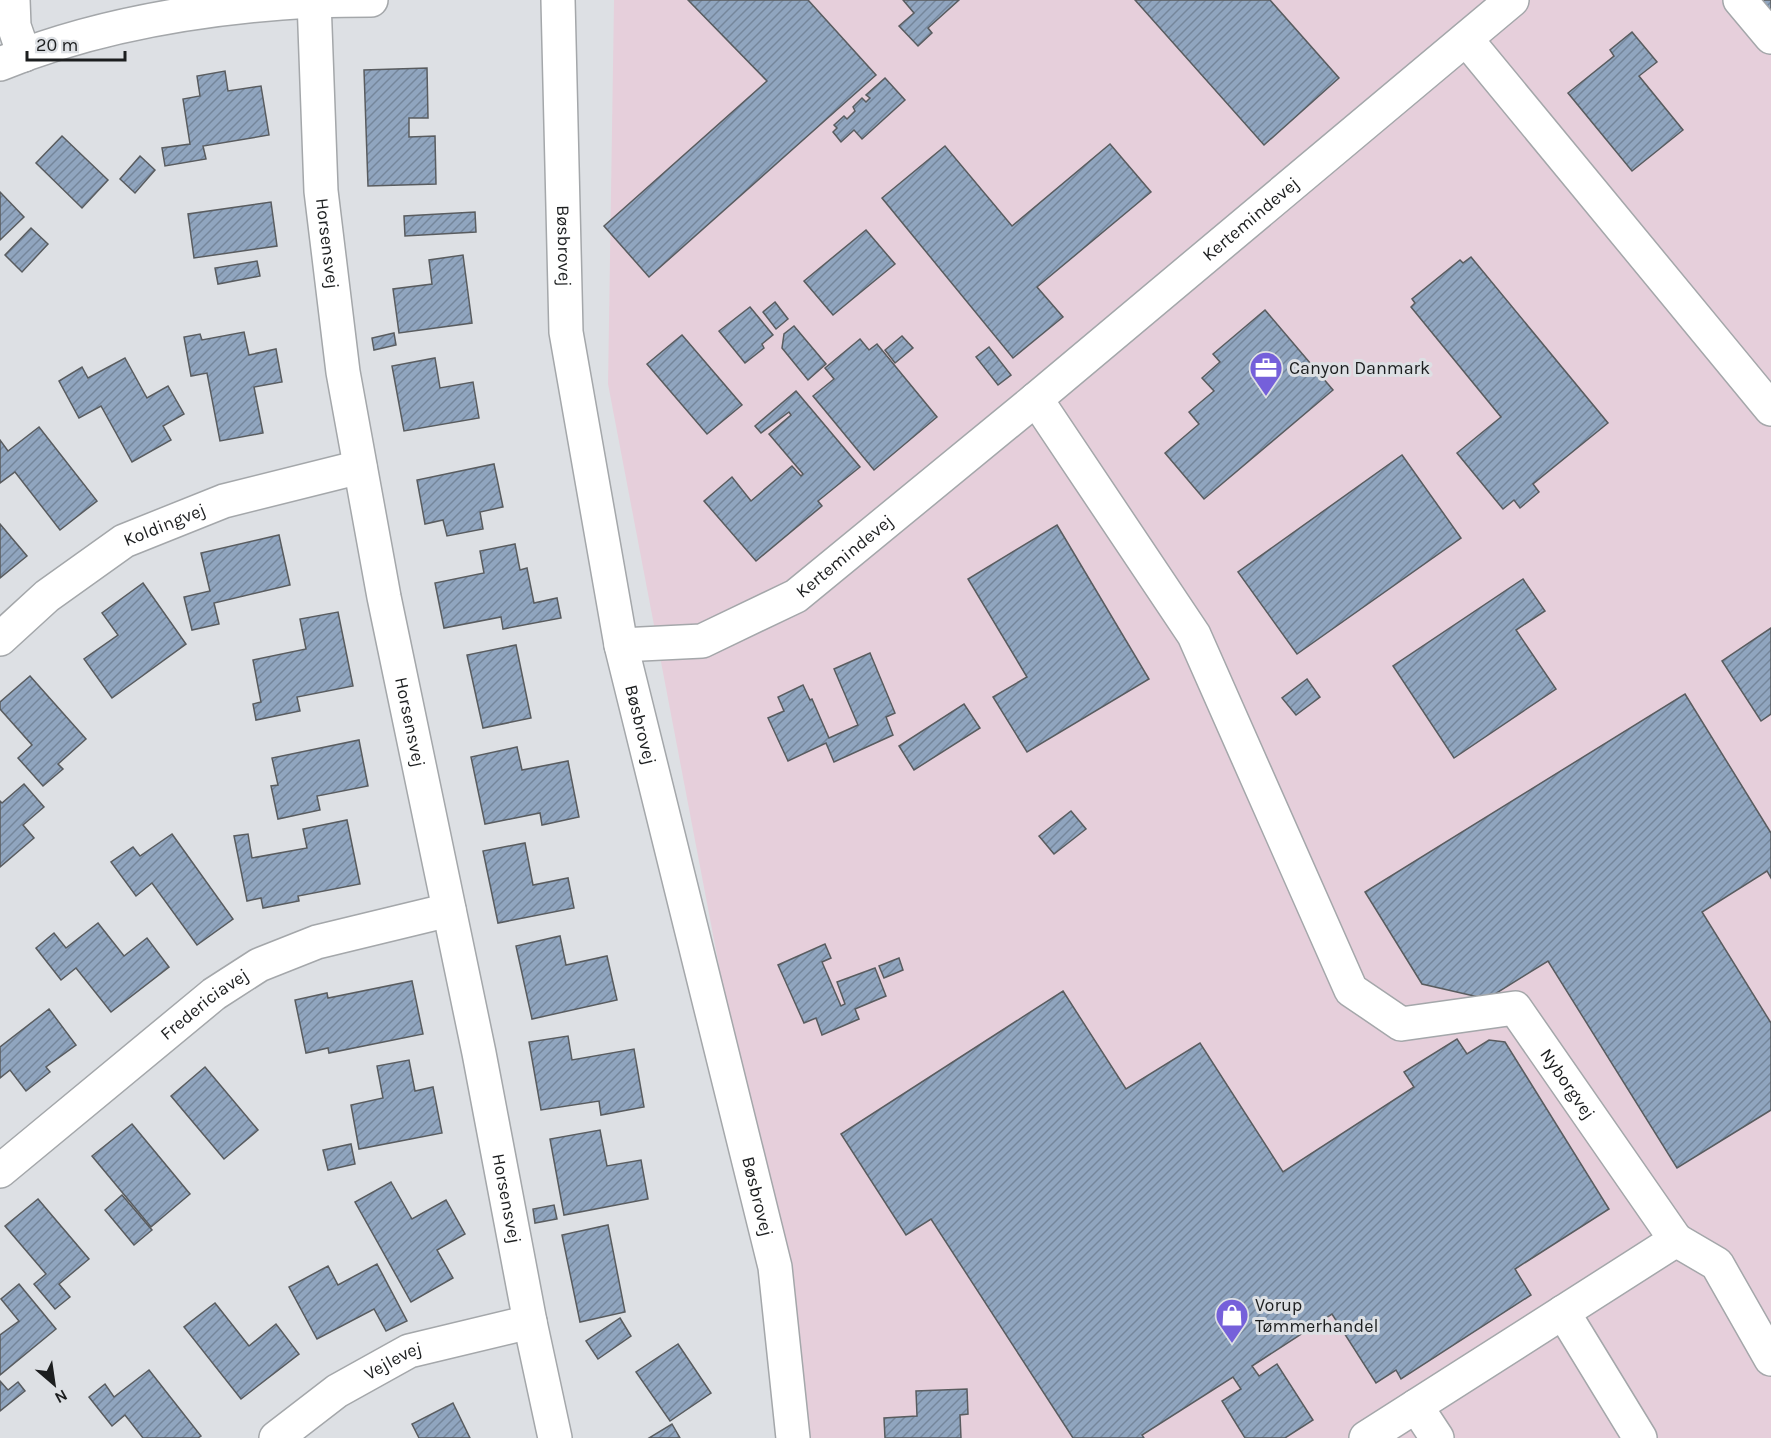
<svg xmlns="http://www.w3.org/2000/svg" width="1771" height="1438" viewBox="0 0 1771 1438" font-family="Karla,sans-serif">
<style>
.industrial{fill:#e6cfdb}
.building{fill:url(#building-hatch);stroke:#595c5f;stroke-width:1.5}
.lines{fill:none;stroke-linecap:round;stroke-linejoin:round}
.minor-casing{stroke:#a4a7aa;stroke-width:36}
.minor{stroke:#fff;stroke-width:33}
.labels{text-anchor:middle;dominant-baseline:central;stroke-width:6;stroke-linejoin:round;paint-order:stroke}
.street-label{font-size:18px;fill:#1c1e1f;stroke:#dde0e4}
.poi-label{font-size:18px;fill:#1c1e1f;stroke:#dde0e4;text-anchor:start}
</style>
<defs>
<pattern id="building-hatch" width="6" height="6" patternUnits="userSpaceOnUse" patternTransform="scale(1.5)"><rect width="6" height="6" fill="#90a5bf"/><path d="M-1 1l2-2M0 6l6-6M5 7l2-2" fill="none" stroke="#75869b"/></pattern>
</defs>
<rect width="100%" height="100%" fill="#dde0e4"/>
<path class="industrial" d="M614 0H1771V1438H809L608 384Z"/>
<g class="building">
<path d="M688 0H808L876 75 649 277 604 226 767 81Z"/>
<path d="M903 0H959L928 28 932 33 918 46 899 26 914 13Z"/>
<path d="M1135 0H1270L1339 78 1264 145Z"/>
<path d="M1751 0H1771V25Z"/>
<path d="M1632 32 1657 62 1639 76 1683 130 1632 171 1568 93 1614 56 1610 50Z"/>
<path d="M427 68 428 118H409V137L435 136 436 184 368 186 364 70Z"/>
<path d="M225 71 228 91 261 86 269 135 203 146 206 159 165 166 162 148 190 144 183 99 200 96 197 76Z"/>
<path d="M885 78 905 100 862 139 854 130 841 142 833 132 837 128 834 125 844 116 847 119 855 111 853 107 862 98 866 102 870 98 866 95Z"/>
<path d="M62 136 108 180 82 208 36 163Z"/>
<path d="M1110 144 1151 192 1037 287 1063 317 1013 358 882 198 945 146 1012 226Z"/>
<path d="M140 156 155 170 135 193 120 179Z"/>
<path d="M0 192 24 217 0 240Z"/>
<path d="M271 202 277 246 194 258 188 214Z"/>
<path d="M475 212 476 232 405 236 404 216Z"/>
<path d="M31 228 48 244 22 272 5 255Z"/>
<path d="M866 230 895 264 833 315 804 281Z"/>
<path d="M463 255 472 323 399 333 393 289 432 284 429 260Z"/>
<path d="M1471 257 1608 423 1533 484 1539 492 1520 508 1514 500 1503 509 1457 453 1501 417 1411 307 1415 303 1412 299 1460 260 1463 263Z"/>
<path d="M257 261 260 276 218 284 215 268Z"/>
<path d="M775 302 788 319 776 329 763 312Z"/>
<path d="M750 307 773 335 762 344 764 348 745 363 719 331Z"/>
<path d="M1265 310 1333 390 1204 499 1165 453 1199 424 1189 412 1214 391 1202 378 1220 362 1213 354Z"/>
<path d="M794 326 826 364 808 380 782 348 784 334Z"/>
<path d="M244 332 249 355 276 349 282 382 254 387 263 433 220 441 207 373 191 376 184 337 200 334 202 340Z"/>
<path d="M394 333 396 345 374 350 372 338Z"/>
<path d="M682 335 742 405 707 434 647 364Z"/>
<path d="M902 336 913 348 895 363 885 350Z"/>
<path d="M860 339 869 350 877 344 937 417 874 470 813 396 834 379 825 368Z"/>
<path d="M989 347 1011 375 998 385 976 357Z"/>
<path d="M125 358 147 398 168 386 184 414 163 426 171 440 132 462 101 406 79 418 59 381 82 367 88 378Z"/>
<path d="M435 358 440 388 473 382 479 418 404 431 392 366Z"/>
<path d="M796 391 860 467 818 501 822 506 756 561 704 501 732 477 751 501 792 466 801 476 803 474 769 434 791 415 789 412 761 433 755 426Z"/>
<path d="M39 427 97 501 60 530 15 472 0 483V440L8 451Z"/>
<path d="M1402 455 1461 538 1297 654 1238 572Z"/>
<path d="M494 464 503 507 480 512 483 529 447 536 443 520 425 524 417 480Z"/>
<path d="M0 524 27 556 0 578Z"/>
<path d="M1057 525 1149 679 1027 752 993 697 1027 677 968 579Z"/>
<path d="M279 535 290 585 214 603 219 624 192 630 184 597 210 591 201 553Z"/>
<path d="M515 544 520 570 527 568 534 603 557 598 561 618 503 629 501 617 444 628 435 583 484 573 480 551Z"/>
<path d="M1523 579 1545 611 1516 630 1556 689 1454 758 1393 666Z"/>
<path d="M143 583 186 644 112 698 84 659 118 635 102 613Z"/>
<path d="M338 612 353 686 297 697 300 711 256 720 253 704 261 702 253 660 306 649 300 619Z"/>
<path d="M1771 628V714L1761 721 1722 661Z"/>
<path d="M516 645 531 718 483 728 467 655Z"/>
<path d="M870 653 895 713 886 717 893 735 834 762 826 743 788 761 768 718 784 711 778 697 803 685 810 700 812 699 829 738 858 725 834 669Z"/>
<path d="M30 676 86 739 58 764 63 769 43 786 18 758 32 745 0 709V702Z"/>
<path d="M1307 679 1320 697 1296 715 1282 698Z"/>
<path d="M1685 694 1771 833V878L1767 871 1702 912 1771 1023V1110L1677 1168 1548 961 1487 999 1422 984 1365 892Z"/>
<path d="M964 704 980 728 914 770 899 746Z"/>
<path d="M359 740 368 786 317 796 320 810 278 819 271 786 278 785 272 758Z"/>
<path d="M517 747 522 770 568 761 579 817 542 825 540 813 485 824 471 757Z"/>
<path d="M24 784 44 807 23 825 34 838 0 867V801L2 803Z"/>
<path d="M1071 811 1086 829 1054 854 1039 836Z"/>
<path d="M347 820 360 884 298 896 299 901 263 908 261 898 247 901 234 836 248 834 252 858 307 848 303 829Z"/>
<path d="M172 834 233 919 197 945 152 883 136 896 111 862 133 847 140 856Z"/>
<path d="M525 843 533 885 568 878 574 908 498 923 483 851Z"/>
<path d="M98 923 124 956 147 938 169 967 111 1012 76 968 61 980 36 948 54 933 66 948Z"/>
<path d="M560 936 566 965 607 956 617 1000 532 1019 516 946Z"/>
<path d="M825 944 831 958 822 962 841 1006 845 1004 837 982 875 968 886 996 855 1009 859 1019 822 1035 816 1018 804 1023 778 965Z"/>
<path d="M899 958 903 970 884 978 879 966Z"/>
<path d="M412 981 423 1034 329 1053 328 1048 306 1053 295 1000 327 993 328 998Z"/>
<path d="M1063 991 1126 1089 1200 1043 1283 1172 1414 1087 1404 1072 1457 1039 1467 1054 1489 1040 1505 1042 1609 1209 1515 1269 1531 1295 1401 1379 1396 1370 1376 1383 1332 1314 1252 1366 1259 1376 1277 1364 1313 1420 1285 1438H1245L1222 1401 1241 1389 1233 1377 1142 1435 1144 1438H1073L931 1219 906 1235 841 1134Z"/>
<path d="M49 1009 76 1045 46 1067 50 1072 26 1091 10 1070 0 1078V1047Z"/>
<path d="M568 1036 572 1060 634 1049 644 1107 601 1115 599 1101 541 1110 529 1042Z"/>
<path d="M409 1060 415 1091 433 1087 442 1133 359 1149 351 1105 383 1098 377 1066Z"/>
<path d="M205 1067 258 1130 224 1159 171 1096Z"/>
<path d="M132 1124 190 1194 151 1227 92 1156Z"/>
<path d="M600 1130 607 1166 641 1160 648 1199 564 1215 550 1139Z"/>
<path d="M351 1144 355 1164 328 1170 323 1150Z"/>
<path d="M391 1182 412 1219 446 1200 465 1234 437 1250 453 1278 411 1302 355 1202Z"/>
<path d="M122 1195 152 1230 134 1245 105 1210Z"/>
<path d="M38 1199 89 1259 59 1284 70 1297 55 1309 34 1284 46 1274 5 1226Z"/>
<path d="M554 1205 557 1219 535 1223 533 1209Z"/>
<path d="M608 1225 625 1312 580 1322 562 1235Z"/>
<path d="M377 1264 407 1321 386 1331 374 1309 317 1339 289 1287 328 1266 338 1285Z"/>
<path d="M19 1284 56 1329 0 1375V1335L19 1321 1 1299Z"/>
<path d="M215 1303 249 1346 276 1324 299 1354 241 1399 184 1327Z"/>
<path d="M620 1318 631 1336 598 1359 586 1341Z"/>
<path d="M678 1344 711 1393 670 1421 636 1372Z"/>
<path d="M149 1370 201 1436 198 1438H143L125 1415 112 1426 89 1397 105 1384 114 1397Z"/>
<path d="M0 1381 8 1390 18 1382 25 1391 0 1411Z"/>
<path d="M967 1389 968 1414 960 1415 961 1438H885L884 1418 917 1416 916 1391Z"/>
<path d="M453 1403 470 1438H419L412 1424Z"/>
<path d="M672 1424 680 1438H649Z"/>
</g>
<g class="lines">
<defs>
<g id="minor">
<path d="M13 0 14 26 24 55"/>
<path id="s1" d="M314 0 321 191 343 372 384 597 479 1053 530 1322 555 1438"/>
<path id="s2" d="M558 0 566 332 621 645 775 1267 793 1438"/>
<path d="M1740 0 1771 37"/>
<path d="M1466 39 1771 409"/>
<path d="M0 64C98 24 206 7 311 1 331 0 351 0 371 0"/>
<path id="s3" d="M1036 399 1194 635 1351 990 1401 1024 1515 1008 1676 1240 1366 1438"/>
<path id="s4" d="M0 639 47 596 124 541 224 501 360 467"/>
<path id="s5" d="M621 645 702 641 796 596 1036 399 1512 0"/>
<path id="s6" d="M0 1171 214 994 259 965 317 942 449 910"/>
<path d="M1676 1240 1717 1264 1771 1359"/>
<path d="M1563 1312 1640 1438"/>
<path d="M1416 1406 1437 1438"/>
<path id="s7" d="M276 1438 337 1391 409 1351 530 1322"/>
</g>
</defs>
<use href="#minor" class="minor-casing"/>
<use href="#minor" class="minor"/>
</g>
<defs>
<symbol id="office-pin" viewBox="-11 -11 22 30"><path d="M0 17L-7.5 6A9.5 9.5 0 1 1 7.5 6Z" fill="#7560da" stroke="#dde0e4"/><path d="M-6-3h4V-5.5h4V-3h4V5H-6ZM-1-4.5V-3h2v-1.5ZM-6 0V1H6V0Z" fill="#fff"/></symbol>
<symbol id="shop-pin" viewBox="-11 -11 22 30"><path d="M0 17L-7.5 6A9.5 9.5 0 1 1 7.5 6Z" fill="#7560da" stroke="#dde0e4"/><path d="M-5-2.5h2.3a2.7 3.5 0 0 1 5.4 0H5L5.5 6h-11ZM-1.5-2.5h3a1.5 2.3 0 0 0-3 0Z" fill="#fff"/></symbol>
</defs>
<g fill-rule="evenodd">
<use href="#office-pin" x="1247" y="349" width="38" height="52"/>
<use href="#shop-pin" x="1213" y="1296" width="38" height="52"/>
</g>
<g class="labels">
<g class="street-label">
<text stroke="none"><textPath href="#s5" startOffset="776">Kertemindevej</textPath></text>
<text stroke="none"><textPath href="#s1" startOffset="244">Horsensvej</textPath></text>
<text stroke="none"><textPath href="#s2" startOffset="246">Bøsbrovej</textPath></text>
<text stroke="none"><textPath href="#s4" startOffset="202">Koldingvej</textPath></text>
<text stroke="none"><textPath href="#s5" startOffset="248">Kertemindevej</textPath></text>
<text stroke="none"><textPath href="#s1" startOffset="730">Horsensvej</textPath></text>
<text stroke="none"><textPath href="#s2" startOffset="732">Bøsbrovej</textPath></text>
<text stroke="none"><textPath href="#s6" startOffset="264">Fredericiavej</textPath></text>
<text stroke="none"><textPath href="#s3" startOffset="940">Nyborgvej</textPath></text>
<text stroke="none"><textPath href="#s2" startOffset="1218">Bøsbrovej</textPath></text>
<text stroke="none"><textPath href="#s1" startOffset="1216">Horsensvej</textPath></text>
<text stroke="none"><textPath href="#s7" startOffset="141">Vejlevej</textPath></text>
</g>
<g class="poi-label">
<text x="1289" y="368">Canyon Danmark</text>
<text x="1255" y="1305">Vorup<tspan x="1255" dy="21">Tømmerhandel</tspan></text>
</g>
</g>
<g transform="translate(54 1384) rotate(151)" stroke="#dde0e4" stroke-width="4.5" paint-order="stroke">
<path d="M0-4.5L10 22L0 15L-10 22Z" fill="#1c1e1f"/>
<text y="-9" font-size="16" font-weight="bold" text-anchor="middle" fill="#1c1e1f">N</text>
</g>
<path d="M27 51v9h98v-9" fill="none" stroke="#1c1e1f" stroke-width="3"/>
<text x="36" y="51" font-size="18" fill="#1c1e1f" stroke="#dde0e4" stroke-width="4.5" paint-order="stroke">20 m</text>
</svg>
